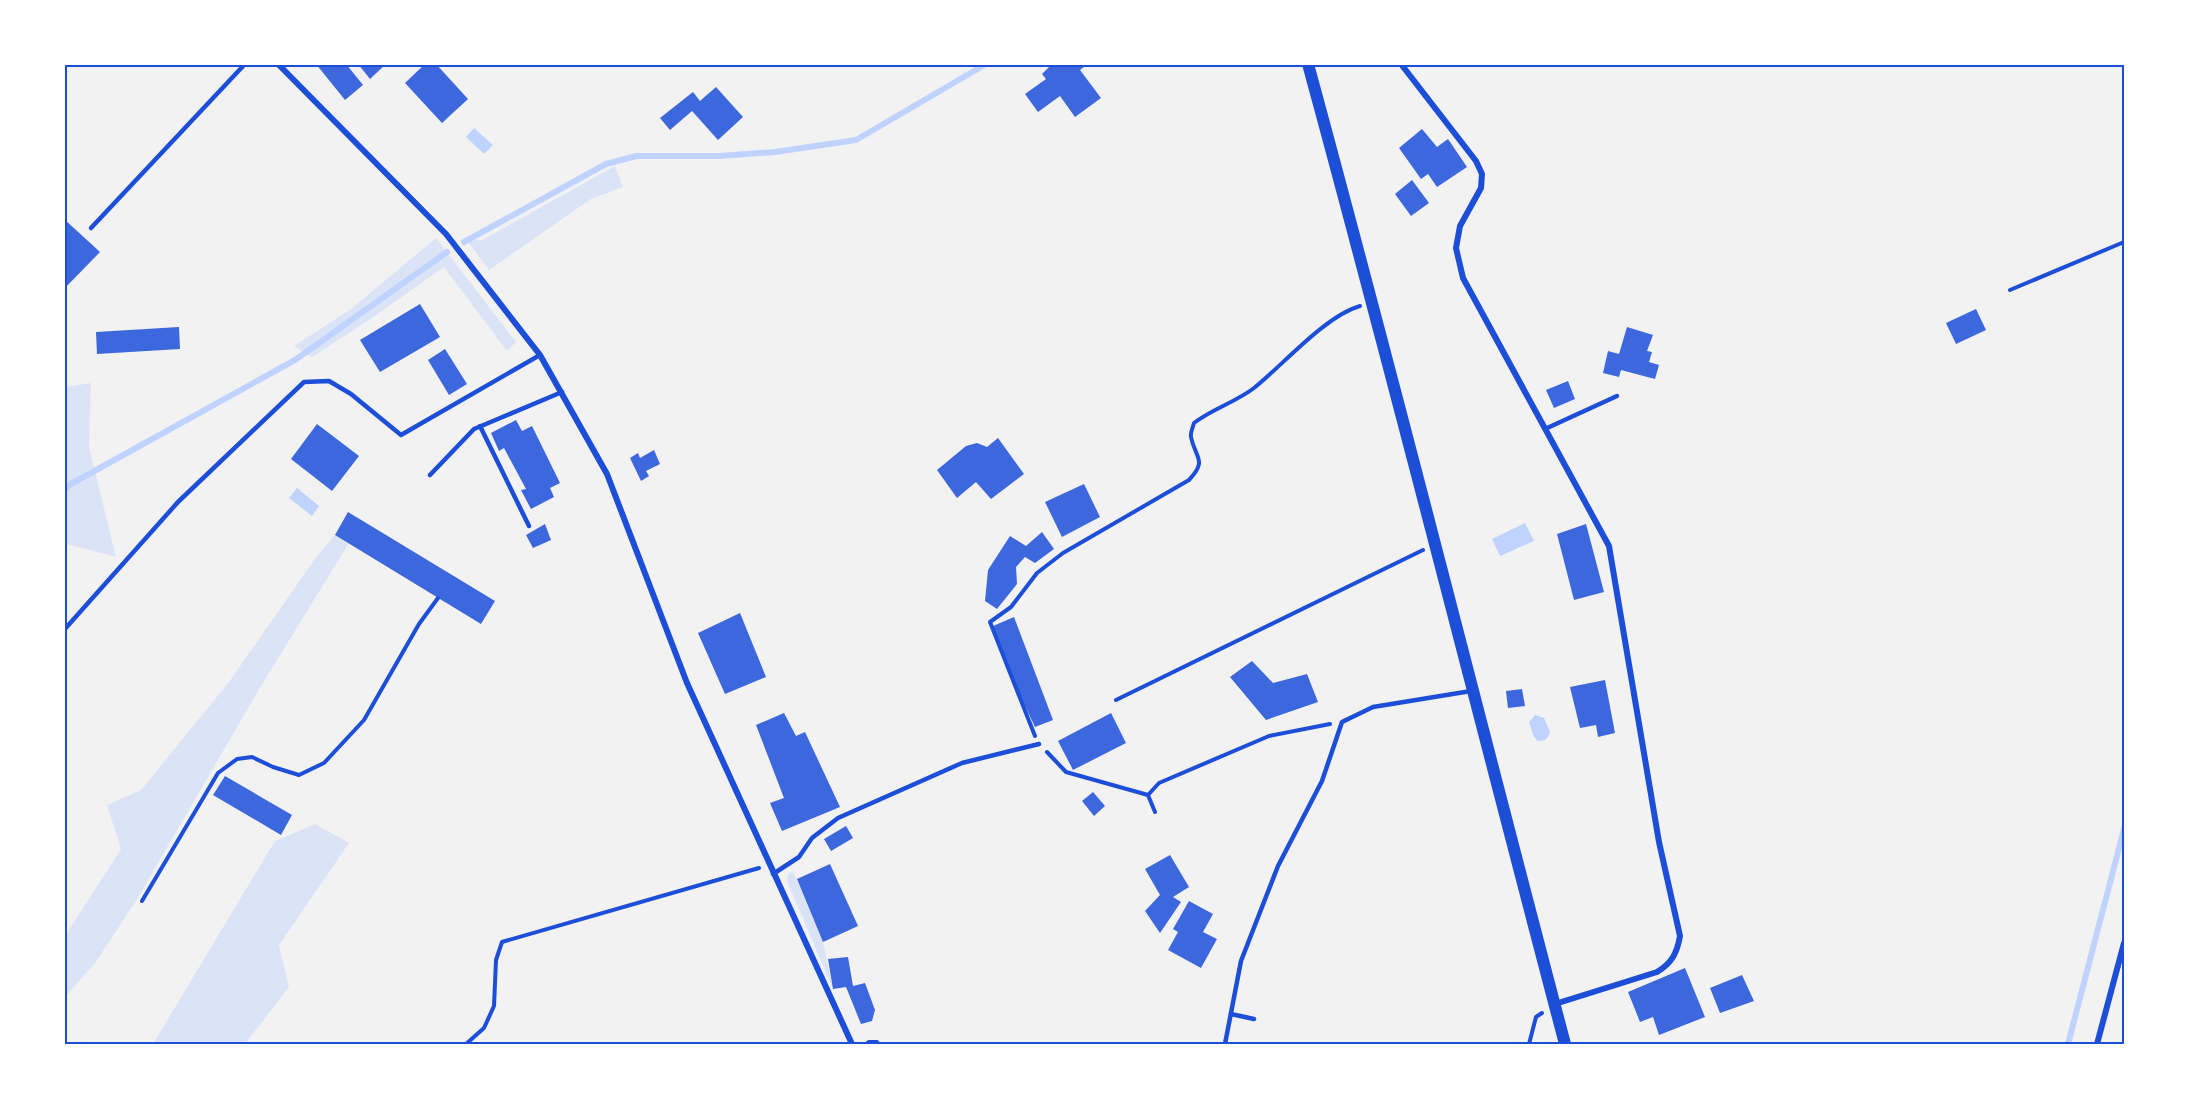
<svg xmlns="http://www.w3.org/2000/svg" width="2189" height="1109" viewBox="0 0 2189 1109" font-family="'Space Grotesk',sans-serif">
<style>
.green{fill:#dbe4f7}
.water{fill:#bfd3fe}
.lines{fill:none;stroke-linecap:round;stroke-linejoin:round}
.stream{stroke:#bfd3fe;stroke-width:6}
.building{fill:#3d67dc}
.path{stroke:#1d4ed8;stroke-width:4}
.service{stroke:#1d4ed8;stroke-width:4.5}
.minor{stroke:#1d4ed8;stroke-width:6}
.secondary{stroke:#1d4ed8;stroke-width:12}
.neatline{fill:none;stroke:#1d4ed8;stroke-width:2}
</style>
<rect width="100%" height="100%" fill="#f2f2f2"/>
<g class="green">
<path d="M615 166 623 187 591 199 489 270 465 238 482 240Z"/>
<path d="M436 238 516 342 507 351 444 267 369 320 312 357 294 346 351 309Z"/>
<path d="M91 383 89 447 116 557 67 544 65 547V387Z"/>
<path d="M335 535 349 543 261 686 134 904 95 963 65 997V936L121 849 107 805 141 790 229 682 317 556Z"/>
<path d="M315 824 349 843 279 945 289 987 245 1044H153L275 841Z"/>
<path d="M793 871 823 942 833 989 787 881 788 875Z"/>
</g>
<g class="water">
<path d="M474 128 493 145 484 154 466 137Z"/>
<path d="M297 488 319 506 312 516 289 498Z"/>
<path d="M1525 523 1534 541 1500 556 1492 539Z"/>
<path d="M1535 715 1544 718 1550 732C1548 738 1546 741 1538 741L1534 737 1529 722Z"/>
</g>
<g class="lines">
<g class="stream">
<path d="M464 242 606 164 636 156H719L775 152 856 140 986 64"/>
<path d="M64 491 69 485 295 360 447 252"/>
<path d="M2068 1044 2124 829"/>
</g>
</g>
<g class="building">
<path d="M316 64H346L363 85 345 100Z"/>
<path d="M358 64H386L370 79Z"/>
<path d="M425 64H436L468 99 442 123 405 83Z"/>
<path d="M1052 64H1088L1080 70 1101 98 1075 117 1060 96 1038 112 1025 94 1046 79 1042 74Z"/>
<path d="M716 87 743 117 718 140 692 111 670 130 660 118 693 92 700 101Z"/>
<path d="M1422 129 1437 147 1448 139 1467 167 1437 187 1428 174 1421 179 1399 148Z"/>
<path d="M1412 180 1429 203 1411 216 1395 194Z"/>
<path d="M64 219 100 252 64 289Z"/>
<path d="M420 304 440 337 380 372 360 340Z"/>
<path d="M1976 309 1986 330 1956 344 1946 323Z"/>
<path d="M179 327 180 349 97 354 96 332Z"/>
<path d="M1627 327 1653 335 1647 351 1652 352 1649 362 1659 365 1655 379 1621 370 1619 377 1603 373 1608 351 1619 354Z"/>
<path d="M445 349 467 384 449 395 428 360Z"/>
<path d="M1568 381 1575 399 1554 408 1546 390Z"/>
<path d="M516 420 522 431 532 426 560 483 550 488 554 497 531 509 521 490 526 489 504 448 499 451 491 433Z"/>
<path d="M317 424 359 456 332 491 291 459Z"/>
<path d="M998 438 1024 474 991 499 976 482 957 498 937 470 966 446 977 443 987 447Z"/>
<path d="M654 450 660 464 646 471 649 476 641 481 630 458 638 453 640 458Z"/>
<path d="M1084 484 1100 517 1062 537 1045 502Z"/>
<path d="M348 512 495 601 481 624 335 535Z"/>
<path d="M545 524 551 540 533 548 526 535Z"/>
<path d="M1586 524 1604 592 1574 600 1557 534Z"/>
<path d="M1042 532 1054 549 1035 563 1025 557 1016 567 1017 584 997 609 985 601 988 570 1010 536 1026 546Z"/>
<path d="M740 613 766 677 725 694 698 633Z"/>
<path d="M1014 617 1053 720 1035 727 1017 689 993 626Z"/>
<path d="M1252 661 1273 683 1307 674 1318 702 1266 720 1230 677Z"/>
<path d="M1605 680 1615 733 1598 737 1596 725 1580 728 1570 687Z"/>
<path d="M1522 689 1525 706 1508 708 1506 691Z"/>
<path d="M784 713 796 736 805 732 840 807 782 831 770 803 784 798 756 725Z"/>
<path d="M1111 713 1126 743 1073 770 1058 741Z"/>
<path d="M225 776 292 815 281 835 213 795Z"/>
<path d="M1093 792 1105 806 1094 816 1082 801Z"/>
<path d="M846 826 853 838 831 851 824 839Z"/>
<path d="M1170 855 1189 887 1173 897 1181 902 1160 933 1145 911 1160 895 1145 869Z"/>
<path d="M830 864 858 926 823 942 797 879Z"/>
<path d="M1189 901 1213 914 1203 932 1217 939 1201 968 1168 950 1178 932 1173 929Z"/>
<path d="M848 957 853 986 865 983 875 1010 872 1021 861 1024 846 987 833 989 828 959Z"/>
<path d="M1685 968 1705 1017 1659 1035 1653 1017 1640 1022 1628 992Z"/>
<path d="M1742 975 1754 1001 1720 1013 1710 988Z"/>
</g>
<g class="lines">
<g class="path">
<path d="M2010 290 2124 242"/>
<path d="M1116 700 1423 550"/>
<path d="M1035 736 990 622 1011 607 1037 573 1063 553 1189 480C1208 460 1195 458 1191 437 1190 433 1193 427 1194 423 1212 409 1236 402 1254 388 1283 365 1325 316 1360 306"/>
<path d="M1047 752 1066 772 1148 795"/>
<path d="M1155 812 1148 795 1159 783 1269 736 1330 724"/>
<path d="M142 901 218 773 237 759 252 757 273 767 299 775 324 763 364 720 419 624 438 598"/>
<path d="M466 1044 484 1028 494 1006 496 960 502 942 759 868"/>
<path d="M866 1044 869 1042H877L878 1044"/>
<path d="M1529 1044 1536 1017 1542 1013"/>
</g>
<g class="service">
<path d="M91 228 245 64"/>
<path d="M480 426 529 526"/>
<path d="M1545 429 1617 396"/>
<path d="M430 475 474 429 562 392"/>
<path d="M64 630 178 502 304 382 329 381 351 394 401 435 540 355"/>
<path d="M773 874 799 857 812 838 838 818 962 763 1039 744"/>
<path d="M1231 1014 1254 1019"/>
<path d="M1225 1044 1241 961 1278 866 1322 781 1342 722 1373 707 1471 691"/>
</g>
<g class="minor">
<path d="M278 64 446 234 540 355 607 474 687 683 852 1044"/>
<path d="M1401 64 1476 161 1482 174 1481 188 1460 226 1456 248 1463 278 1609 546 1659 842 1680 936C1677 953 1672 963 1657 972L1555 1004"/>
<path d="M2097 1044 2124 943"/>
</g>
<path class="secondary" d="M1308 64C1397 390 1479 718 1565 1044"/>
</g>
<rect width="2189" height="1109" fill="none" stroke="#ffffff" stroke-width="132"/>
<rect x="66" y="66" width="2057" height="977" class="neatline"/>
</svg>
